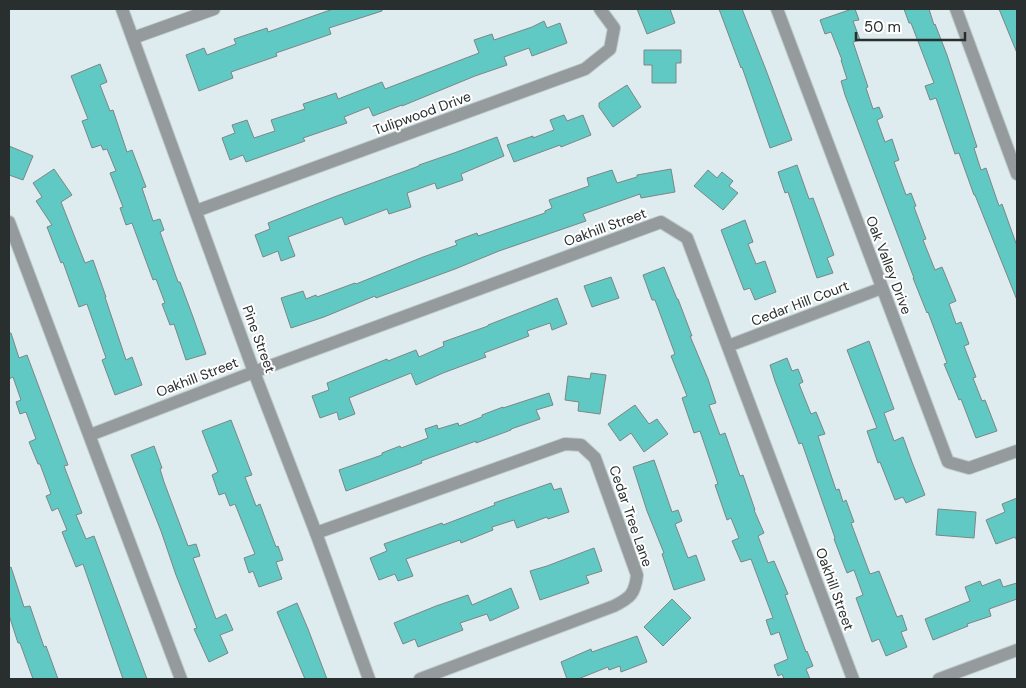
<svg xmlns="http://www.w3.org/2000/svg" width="1026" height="688" viewBox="0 0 1026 688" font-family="'DM Sans',sans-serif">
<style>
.building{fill:#61c9c3;stroke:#7a8786}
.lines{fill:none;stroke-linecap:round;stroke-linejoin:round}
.minor-casing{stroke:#becacc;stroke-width:14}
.minor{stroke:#959a9d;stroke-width:12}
.labels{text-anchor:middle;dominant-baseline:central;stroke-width:4;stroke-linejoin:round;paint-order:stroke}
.street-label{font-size:14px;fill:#292e2f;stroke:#fff}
</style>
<rect width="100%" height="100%" fill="#dfecef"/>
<g class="building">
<path d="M333 9H382V11L329 28 331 34 276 53 277 56 231 72 233 78 199 91 186 55 204 48 207 55 236 44 234 39 267 28 268 32Z"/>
<path d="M637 9H670L675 23 647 34Z"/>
<path d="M719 9H742L766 70 792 140 770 148 742 67 741 68Z"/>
<path d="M852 9H855L859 20 853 21 860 40 853 42 868 87 866 88 873 109 879 107 883 117 877 120 885 142 892 139 899 160 894 162 906 195 911 193 916 206 914 207 926 239 923 240 935 270 942 267 956 301 949 304 956 324 961 322 969 344 964 346 976 377 973 378 982 401 985 400 997 431 976 438 961 399 959 400 944 364 947 363 928 312 927 313 913 278H914L845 95 841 81 847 79 841 60H842L831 32 825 34 820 20Z"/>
<path d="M904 9H929L934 25 935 24 947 55 977 147 974 148 981 170 986 168 999 206 1002 204 1017 246V300L975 195H974L959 153 955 154 936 98 930 100 925 86 934 83 911 23H909Z"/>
<path d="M999 9H1017V53Z"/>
<path d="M544 21 547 28 560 23 567 43 532 56 529 48 504 57 507 65 475 76 402 106V105L373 116 369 107 344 117 347 123 303 138 305 141 246 162 243 155 230 160 222 138 235 133 232 125 247 120 254 138 275 131 271 120 305 109 303 104 336 93 338 99 382 82 385 89 479 53 474 40 492 34 494 40 532 27Z"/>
<path d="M644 50H681V63H676V83H652V65H644Z"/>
<path d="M100 64 107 82 100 85 110 111 113 110 127 152 132 150 146 187 142 188 153 221 160 219 164 230 160 232 178 282H180L193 317 206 354 186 360 174 324 170 325 162 304 165 303 156 279 153 280 132 223 126 225 120 208 123 207 110 173 116 171 107 149 103 150 101 145 92 148 82 121 88 119 71 76Z"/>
<path d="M627 85 641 107 613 127 599 107V103Z"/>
<path d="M564 115 567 121 583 115 591 135 561 147 560 145 514 162 507 145 533 136V138L554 130 550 120Z"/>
<path d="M497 137 504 156 461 174 463 180 437 189 435 183 407 193 411 207 389 214 387 209 345 225 342 217 288 237 295 256 281 261 278 251 263 257 255 235 270 229 268 223 334 197 419 166V165L454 153Z"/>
<path d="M9 146 33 156 23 180 9 175Z"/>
<path d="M797 165 809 199 813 198 834 255 827 258 833 273 817 278 788 192 785 193 778 172Z"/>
<path d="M54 169 72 195 61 202 85 263 93 260 106 297H105L126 360 132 357 142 385 115 395 102 360 106 358 87 304 79 307 63 262 61 263 47 227 52 225 36 201 42 197 33 183Z"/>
<path d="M671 169 675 192 641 198 640 194 583 214 586 221 499 251 455 269 376 298 375 296 324 317 291 328 281 298 303 291 306 299 316 295 317 297 355 283 356 284 423 257 457 245 455 241 477 233 478 236 545 213V211L552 208 549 200 589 186 587 178 612 170 617 183 637 177V175Z"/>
<path d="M708 170 717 178 722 172 733 181 729 186 738 193 723 210 694 186Z"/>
<path d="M745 220 753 242 748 244 756 264 765 261 776 292 755 300 750 288 744 290 721 230Z"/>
<path d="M664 267 677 299H678L692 336H690L708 379 716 403 709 405 720 435 725 433 740 476 743 475 755 510H754L764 533 758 536 768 563 774 561 788 594 785 595 806 652 807 651 813 666 806 669 810 679H784L782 674 778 676 774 665 788 659 779 632 771 635 766 620 773 618 751 559 741 562 732 541 739 538 731 518 727 520 715 485 718 484 700 431 694 433 682 398 687 396 671 356 675 354 655 300H652L643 275Z"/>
<path d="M611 277 619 298 592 307 584 286Z"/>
<path d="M557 298 567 324 552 330 550 323 527 331 529 336 484 353 486 357 443 373 416 385 411 373 349 398 355 414 339 420 337 412 320 418 312 396 329 390 327 383 387 359 388 361 416 350 419 357 444 346 443 342 488 326V325Z"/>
<path d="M9 333H11L19 358 27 355 68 465 64 466 82 513 76 515 86 539 94 536 147 679H123L83 564 76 567 62 532 67 530 58 508 52 511 46 496 51 494 40 464H38L29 442 36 439 26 412 20 414 16 402 21 400 13 377 9 379Z"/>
<path d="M869 341 894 409 884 413 894 441 903 437 912 462 925 495 906 503 903 497 895 500 880 462 878 463 867 431 877 428 847 350Z"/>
<path d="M787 358 792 371 798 369 803 382 799 384 811 414 816 412 825 434 818 436 836 490 839 489 843 502 846 500 854 522 851 523 870 574 879 571 897 617 902 615 907 630 901 632 907 647 886 656 879 639 872 642 856 598 863 595 854 570 847 573 834 539 835 538 802 443 799 444 775 381 770 365Z"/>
<path d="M591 373 606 375 600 414 578 411 579 402 565 400 568 376 590 379Z"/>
<path d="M549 393 553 405 536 410 540 419 511 429V430L476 443V441L421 461 422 463 346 491 339 470 382 455V453L400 446 401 448 428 438 425 429 437 425 438 429 458 423 459 426 482 417V415L503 407V408Z"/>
<path d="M635 405 649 424 657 419 668 434 644 452 631 433 620 441 608 424Z"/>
<path d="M231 420 252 475 245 477 256 506 260 504 276 547 278 546 283 560 276 562 282 579 259 587 253 571 249 573 244 558 255 554 235 504 230 506 225 493 219 495 212 475 218 472 202 431Z"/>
<path d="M154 446 162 468 160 469 164 482 188 546 196 544 200 556 193 558 216 619 226 614 233 630 220 635 228 653 209 662 194 629 197 628 176 575 161 531 131 455Z"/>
<path d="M654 460 672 512 678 510 682 521 675 524 688 558 696 555 705 580 674 590 662 554 664 553 647 511 633 467Z"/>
<path d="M551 483 554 490 561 488 569 512 548 519 547 517 517 528 514 520 492 527 493 530 461 543 460 540 406 559 413 576 398 581 395 574 379 580 370 558 387 551 384 544 442 523 443 525 495 505 494 503Z"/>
<path d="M1017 498V541L1015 537 996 544 986 520 1005 512 1002 504Z"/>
<path d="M938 509 976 512 974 538 936 535Z"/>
<path d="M594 548 602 571 586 576 589 583 540 600 530 571 547 566Z"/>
<path d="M11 567 24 607 30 606 44 647 46 646 58 679H33L20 643H18L9 615V568Z"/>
<path d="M1000 579 1003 587 1017 583V599L989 609 991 616 967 624 968 626 933 640 925 619 970 601 965 587 980 581 982 586Z"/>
<path d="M511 588 519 608 490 621 487 614 460 623 463 630 418 647 415 639 403 644 394 623 436 606 468 595 472 605Z"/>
<path d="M672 599 691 618 663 646 644 627Z"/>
<path d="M297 603 308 629 327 679H305L277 612Z"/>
<path d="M637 636 647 662 621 672 620 666 609 670 608 667 578 679H567L561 662 591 649 592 652Z"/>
</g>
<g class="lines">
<defs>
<g id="minor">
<path d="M122 9 254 372 316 533 369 679"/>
<path d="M777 9 948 462 969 468 1017 451"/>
<path d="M956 9 1017 174"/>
<path d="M133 38 214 9"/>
<path d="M196 211 585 69 610 49 614 28 600 9"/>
<path d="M9 222 181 679"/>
<path d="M728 346 882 288"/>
<path d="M90 435 254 372 661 222 687 238 853 679"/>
<path d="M316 533 565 444 581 445 595 458 637 575C635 594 630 598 614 606L420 679"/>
<path d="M939 679 1017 650"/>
</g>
</defs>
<use href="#minor" class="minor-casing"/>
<use href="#minor" class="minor"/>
</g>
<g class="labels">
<g class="street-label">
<text transform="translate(422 113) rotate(-20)">Tulipwood Drive</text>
<text transform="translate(605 227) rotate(-20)">Oakhill Street</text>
<text transform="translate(889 265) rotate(69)">Oak Valley Drive</text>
<text transform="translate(800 303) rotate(-21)">Cedar Hill Court</text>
<text transform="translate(259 339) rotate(70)">Pine Street</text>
<text transform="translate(197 377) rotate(-21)">Oakhill Street</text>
<text transform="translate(631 516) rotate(71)">Cedar Tree Lane</text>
<text transform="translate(835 589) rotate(70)">Oakhill Street</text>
</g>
</g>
<rect width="1026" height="688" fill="none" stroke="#292e2f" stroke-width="20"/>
<path d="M856 32v8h109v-8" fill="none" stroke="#292e2f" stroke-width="2.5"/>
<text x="864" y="32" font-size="15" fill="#292e2f" stroke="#ffffff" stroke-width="4" paint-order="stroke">50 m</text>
</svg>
